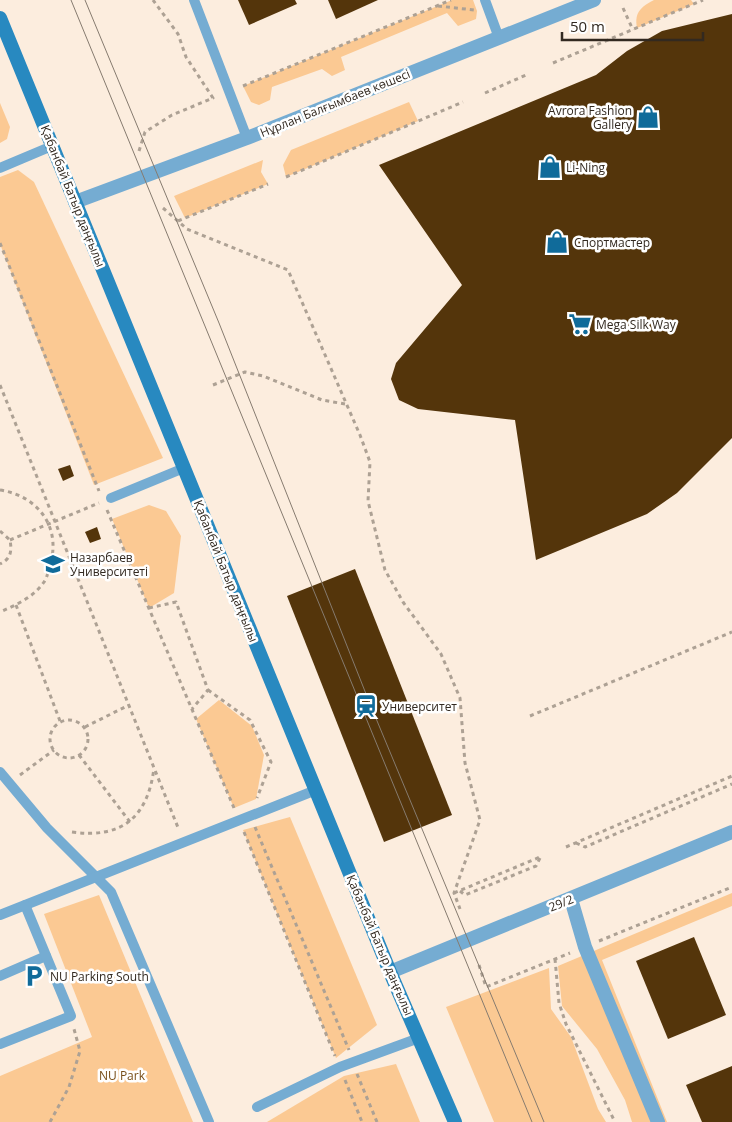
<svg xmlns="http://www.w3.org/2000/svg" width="732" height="1122" viewBox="0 0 732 1122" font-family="'Open Sans',sans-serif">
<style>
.green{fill:#fbc993}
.building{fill:#54350b}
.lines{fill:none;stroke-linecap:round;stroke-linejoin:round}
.path{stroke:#ada194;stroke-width:3;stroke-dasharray:4 4;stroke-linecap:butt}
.service{stroke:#75acd2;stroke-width:10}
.minor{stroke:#75acd2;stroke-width:14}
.tertiary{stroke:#75acd2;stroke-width:14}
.secondary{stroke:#2889c0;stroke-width:14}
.tram{stroke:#867b6f;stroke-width:1}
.labels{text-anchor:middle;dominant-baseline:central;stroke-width:5;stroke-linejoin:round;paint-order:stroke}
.street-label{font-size:12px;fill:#322920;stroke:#fff}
.poi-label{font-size:12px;fill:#322920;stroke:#fff;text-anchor:start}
.park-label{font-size:12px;fill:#774d17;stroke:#fff}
</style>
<rect width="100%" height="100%" fill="#fcedde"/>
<g class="green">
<path d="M452 0H473L477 11 476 19 458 26 447 13 341 57 345 70 332 76 322 69 272 87 270 100 259 105 251 102 243 86Z"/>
<path d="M654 0H691L694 4 637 28C634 12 641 7 654 0Z"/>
<path d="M409 102 418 121 286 177 283 165 291 150Z"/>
<path d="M0 103 10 127 7 139 0 143Z"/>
<path d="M263 160 261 172 268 184 185 218 174 196Z"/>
<path d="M18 170 34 182 163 458 94 485 0 244V177Z"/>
<path d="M149 505 166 511 181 536 174 593 149 608 112 519Z"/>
<path d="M219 700 252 726 264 755 256 799 234 808 196 719Z"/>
<path d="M290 817 377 1025 336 1058 243 830Z"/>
<path d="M732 893V906L602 960 667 1122H632L625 1100 597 1049 562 1006 558 966Z"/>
<path d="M99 895 193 1122H0V1076L92 1037 44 914Z"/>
<path d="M549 968 551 1009 571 1037 598 1109 606 1122H494L446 1007Z"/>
<path d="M396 1064 420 1122H267L344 1076Z"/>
</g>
<g class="building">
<path d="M238 0H295L297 4 249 25Z"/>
<path d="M328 0H378L336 19Z"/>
<path d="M732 14V438L677 493 647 514 536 560 515 420 418 409 399 400 391 379 396 363 462 285 379 165 596 75 627 51 662 31Z"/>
<path d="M70 465 74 476 63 481 58 469Z"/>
<path d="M97 527 101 539 90 543 85 532Z"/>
<path d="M355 569 452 815 384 842 287 596Z"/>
<path d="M694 937 726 1015 668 1039 636 961Z"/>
<path d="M732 1066V1122H702L686 1085Z"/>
</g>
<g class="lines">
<g class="path">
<path d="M438 6 474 10"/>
<path d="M623 8 633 30"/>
<path d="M553 63 703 0"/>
<path d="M243 86 451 0"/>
<path d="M485 93 526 75"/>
<path d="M139 151 145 132 172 115 213 98 186 57 178 34 153 0"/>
<path d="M286 177 463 102"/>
<path d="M163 208 187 229 288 270 360 435 370 462 368 501 385 570 403 602 441 654 460 698 465 763 480 820 454 893 460 909"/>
<path d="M178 221 268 184"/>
<path d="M0 243 99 491"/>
<path d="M0 385 179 830"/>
<path d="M213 385 245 372 263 376 322 400 345 404"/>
<path d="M0 490C39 496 63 529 49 568 48 572 47 578 44 582 34 597 16 605 0 612"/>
<path d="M107 510 234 808"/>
<path d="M0 531 10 540C12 551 11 559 0 564"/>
<path d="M10 540 99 503"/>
<path d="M16 605 60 721"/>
<path d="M149 608 176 602 208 690 192 709"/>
<path d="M208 690 250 720 271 762 257 798"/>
<path d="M530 716 732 632"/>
<circle cx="69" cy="739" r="19"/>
<path d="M85 727 129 705"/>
<path d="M79 755 130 822"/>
<path d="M20 775 54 750"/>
<path d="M255 827 349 1050"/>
<path d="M72 832C122 839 148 817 154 768"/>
<path d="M244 832 335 1056"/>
<path d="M576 843 585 847 732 784"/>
<path d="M566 847 732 776"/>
<path d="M460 891 465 895 536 866 541 856"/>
<path d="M454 893 540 857"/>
<path d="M599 941 732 887"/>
<path d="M555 959 559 1003 566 1024 615 1122"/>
<path d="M479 965 486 987 570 953"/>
<path d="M357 1074 377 1122"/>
<path d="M345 1080 362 1122"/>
<path d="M50 1122 69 1087 80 1051 74 1029"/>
</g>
<g class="service">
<path d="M194 0 247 138"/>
<path d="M485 0 499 38"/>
<path d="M0 168 52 146"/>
<path d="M111 498 184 468"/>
<path d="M0 772 47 828 111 892 209 1122"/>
<path d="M0 915 316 790"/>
<path d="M0 976 46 956"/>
<path d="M0 1044 71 1016 25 905"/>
<path d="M257 1107 340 1067 419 1038"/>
</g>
<g class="minor">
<path d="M571 899 585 947 658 1122"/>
<path d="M390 972 732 832"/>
</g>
<path class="tertiary" d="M75 202 247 138 594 0"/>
<path class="secondary" d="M0 18 390 972 455 1122"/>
<g class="tram">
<path d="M71 0 532 1122"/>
<path d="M85 0 219 323 370 704 544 1122"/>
</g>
</g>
<defs>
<symbol id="shop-bare" viewBox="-9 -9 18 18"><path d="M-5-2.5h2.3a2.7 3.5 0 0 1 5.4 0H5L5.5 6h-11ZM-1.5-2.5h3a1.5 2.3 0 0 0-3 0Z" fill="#106b9a" stroke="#fff" stroke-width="2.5" paint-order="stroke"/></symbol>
<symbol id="supermarket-bare" viewBox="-9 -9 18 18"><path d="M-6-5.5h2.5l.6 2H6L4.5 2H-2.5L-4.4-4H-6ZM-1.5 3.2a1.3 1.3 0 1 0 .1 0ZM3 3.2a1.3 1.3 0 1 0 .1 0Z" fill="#106b9a" stroke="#fff" stroke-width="2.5" paint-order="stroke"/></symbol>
<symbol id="university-bare" viewBox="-9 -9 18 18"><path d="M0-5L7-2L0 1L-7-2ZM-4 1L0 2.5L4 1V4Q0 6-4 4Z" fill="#106b9a" stroke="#fff" stroke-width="2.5" paint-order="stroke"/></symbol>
<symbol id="station-bare" viewBox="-9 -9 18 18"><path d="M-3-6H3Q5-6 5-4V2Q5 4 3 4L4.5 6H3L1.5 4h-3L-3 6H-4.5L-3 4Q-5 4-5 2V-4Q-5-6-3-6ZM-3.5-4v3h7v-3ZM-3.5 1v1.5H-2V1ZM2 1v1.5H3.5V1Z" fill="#106b9a" stroke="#fff" stroke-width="2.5" paint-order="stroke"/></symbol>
<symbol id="parking-bare" viewBox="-9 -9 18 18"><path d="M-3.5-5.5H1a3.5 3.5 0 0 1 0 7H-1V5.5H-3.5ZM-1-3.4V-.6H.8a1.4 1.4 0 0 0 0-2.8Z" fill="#106b9a" stroke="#fff" stroke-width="2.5" paint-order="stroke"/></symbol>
</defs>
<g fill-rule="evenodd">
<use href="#shop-bare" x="632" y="101" width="32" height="32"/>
<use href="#shop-bare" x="534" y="151" width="32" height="32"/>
<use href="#shop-bare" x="541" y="226" width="32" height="32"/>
<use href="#supermarket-bare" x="564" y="308" width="32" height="32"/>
<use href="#university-bare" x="37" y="548" width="32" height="32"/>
<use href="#station-bare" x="350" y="690" width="32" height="32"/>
<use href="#parking-bare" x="18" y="960" width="32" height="32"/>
</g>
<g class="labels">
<g class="street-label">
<text transform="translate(335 103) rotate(-22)">Нұрлан Балғымбаев көшесі</text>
<text transform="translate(73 196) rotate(68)">Қабанбай Батыр даңғылы</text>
<text transform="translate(226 571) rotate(68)">Қабанбай Батыр даңғылы</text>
<text transform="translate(561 903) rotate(-22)">29/2</text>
<text transform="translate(380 945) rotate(67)">Қабанбай Батыр даңғылы</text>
</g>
<g class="poi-label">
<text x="632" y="110" text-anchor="end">Avrora Fashion<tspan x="632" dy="14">Gallery</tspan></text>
<text x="566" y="167">Li-Ning</text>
<text x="574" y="242">Спортмастер</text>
<text x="596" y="324">Mega Silk Way</text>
<text x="70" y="557">Назарбаев<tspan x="70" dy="14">Университеті</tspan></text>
<text x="382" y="706">Университет</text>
<text x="50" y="976">NU Parking South</text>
</g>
<g class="park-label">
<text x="122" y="1075">NU Park</text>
</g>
</g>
<path d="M562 32v8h141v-8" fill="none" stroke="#322920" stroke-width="2.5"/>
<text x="570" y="32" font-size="15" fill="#322920" stroke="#ffffff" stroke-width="4" paint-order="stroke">50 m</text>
</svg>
